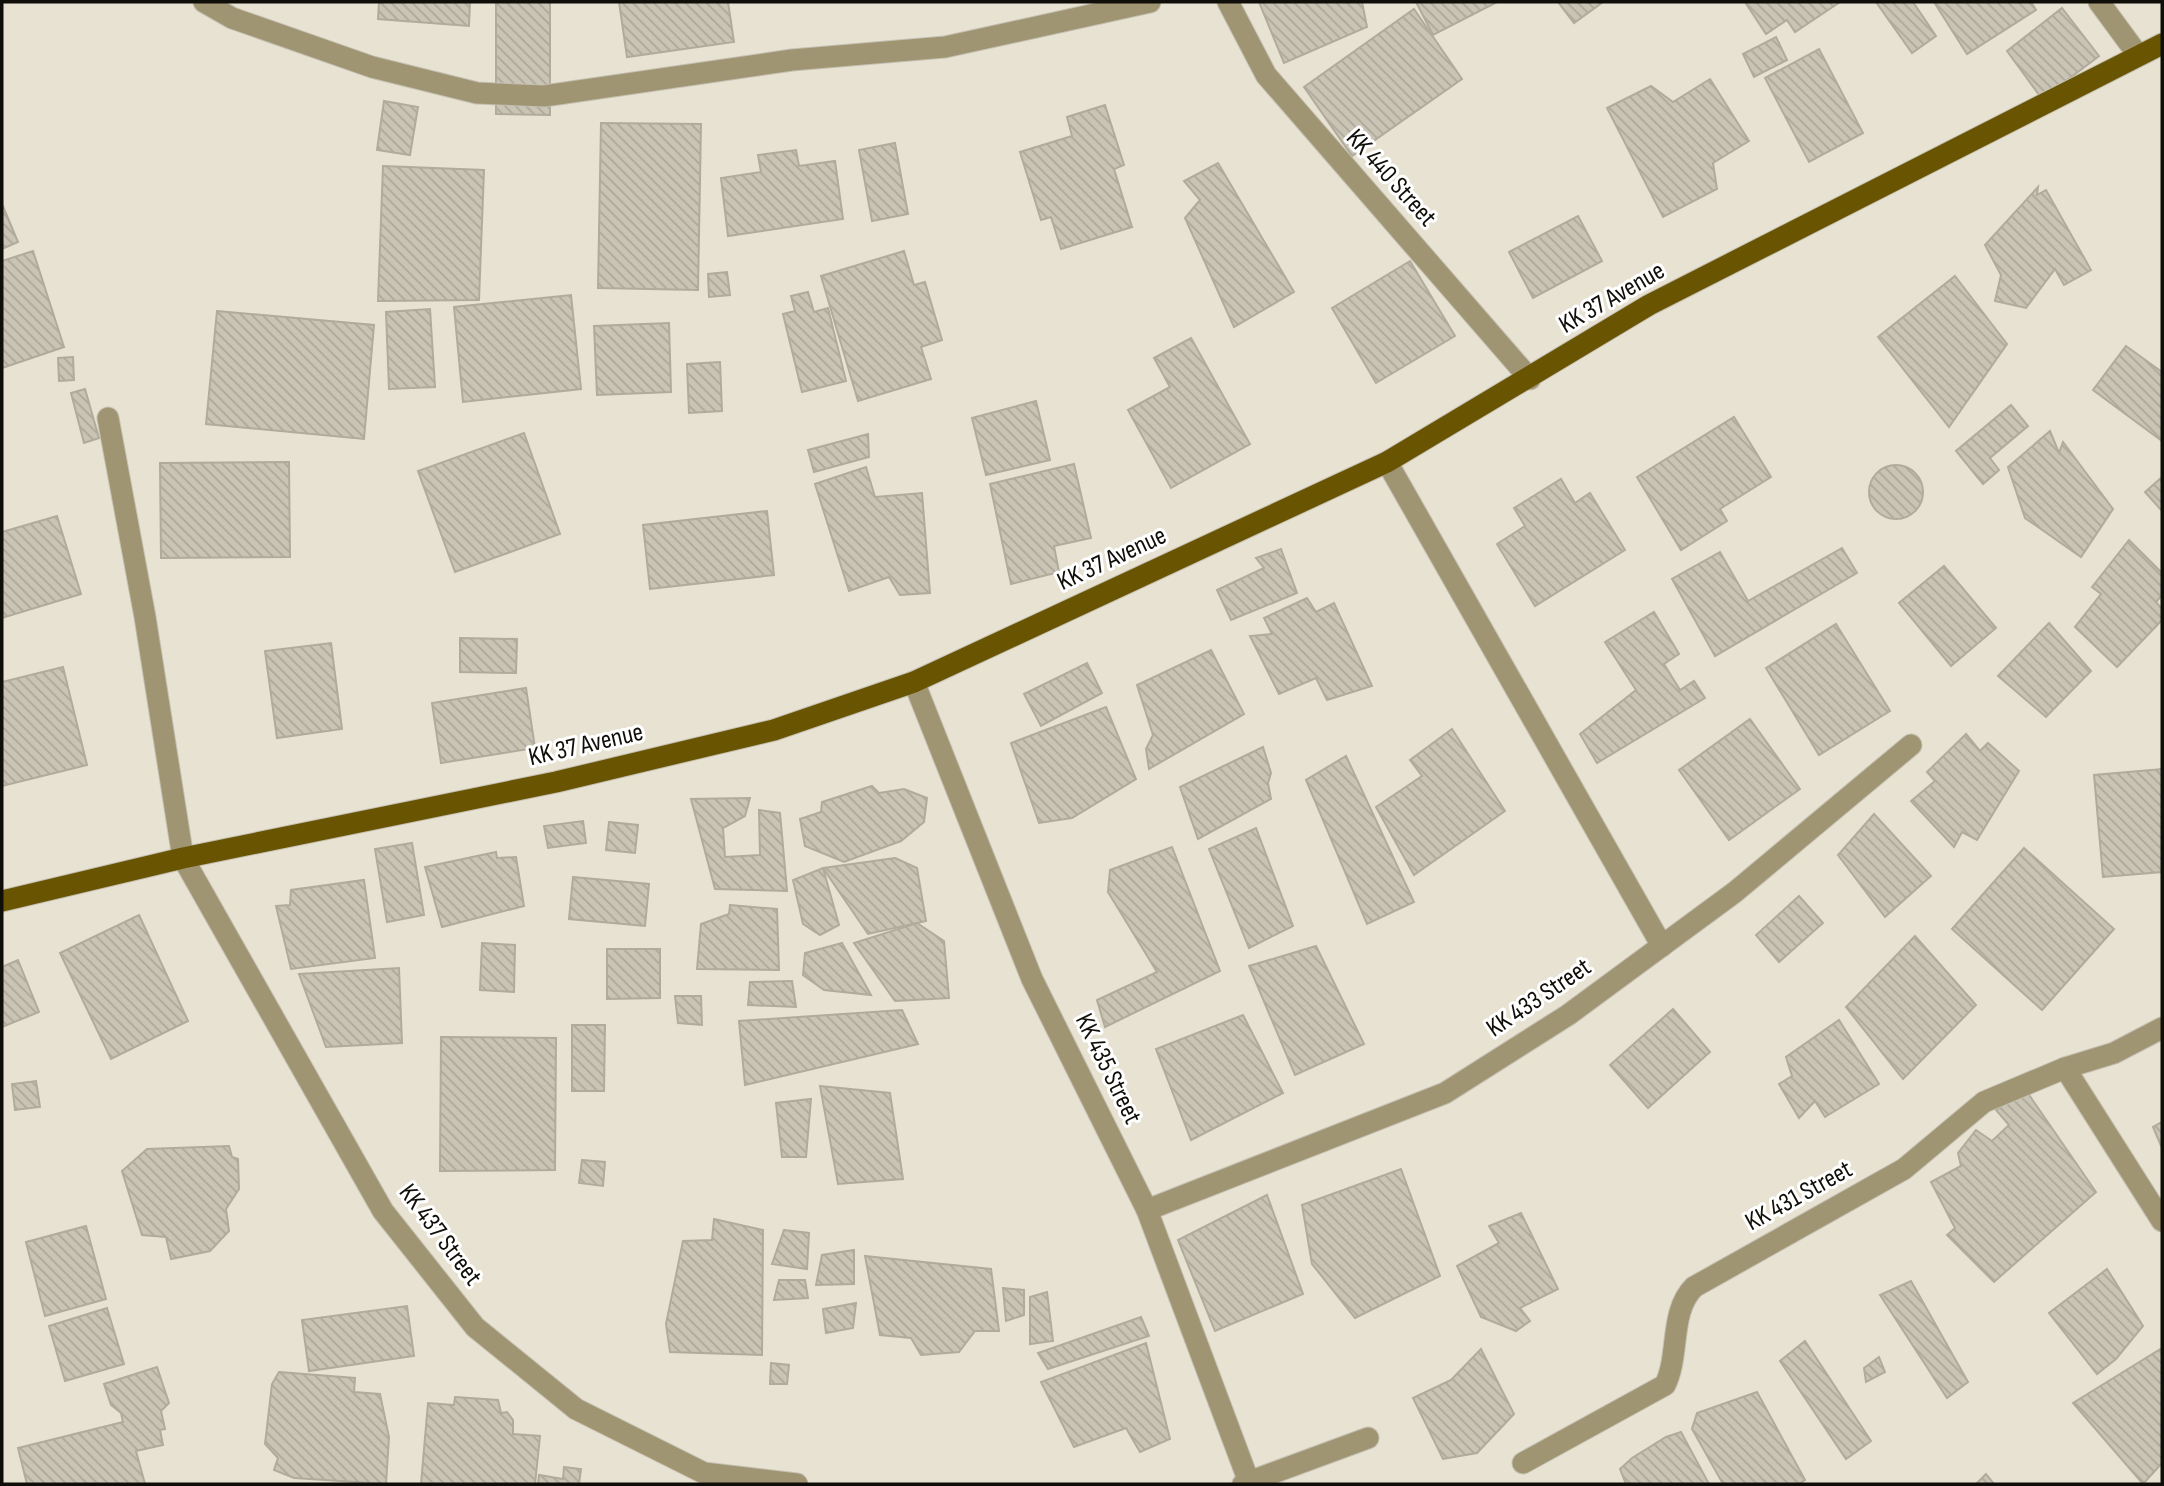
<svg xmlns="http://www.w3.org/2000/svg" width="2164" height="1486" viewBox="0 0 2164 1486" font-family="'Sofia Sans Condensed',sans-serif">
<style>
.building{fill:url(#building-back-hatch);stroke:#b1ab9c;stroke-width:2}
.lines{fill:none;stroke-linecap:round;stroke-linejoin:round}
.minor-casing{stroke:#c5c0b2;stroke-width:23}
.major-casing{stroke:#c5c0b2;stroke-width:23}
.minor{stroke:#a09573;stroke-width:21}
.major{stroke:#695402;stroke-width:21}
.labels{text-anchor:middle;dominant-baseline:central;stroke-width:6;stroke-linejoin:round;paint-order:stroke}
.street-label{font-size:26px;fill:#100e09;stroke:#fff}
</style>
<defs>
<pattern id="building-back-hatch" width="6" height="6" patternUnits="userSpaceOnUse" patternTransform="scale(1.75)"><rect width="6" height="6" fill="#cac4b5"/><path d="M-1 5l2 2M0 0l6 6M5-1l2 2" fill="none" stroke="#aca79a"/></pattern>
</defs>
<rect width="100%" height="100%" fill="#e7e2d2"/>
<g class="building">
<path d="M379 2H470L469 26 378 19Z"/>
<path d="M496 2H550V115L496 114Z"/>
<path d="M619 2H728L734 42 627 57Z"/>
<path d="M1259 2H1362L1367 27 1284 63Z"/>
<path d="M1416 2H1497L1433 35Z"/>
<path d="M1558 2H1603L1574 23Z"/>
<path d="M1745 2H1840L1795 32 1787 20 1766 34Z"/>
<path d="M1876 2H1913L1936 36 1912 53Z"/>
<path d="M1934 2H2031L2036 10 1967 54Z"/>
<path d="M2062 8 2099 56 2042 99 2007 51Z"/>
<path d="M1414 9 1462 79 1352 156 1304 87Z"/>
<path d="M1776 37 1787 60 1754 77 1743 54Z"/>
<path d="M1819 49 1863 133 1809 162 1765 78Z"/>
<path d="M1710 79 1749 141 1713 163 1717 189 1663 217 1607 108 1651 86 1673 102Z"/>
<path d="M384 101 418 107 410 155 377 150Z"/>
<path d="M1105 105 1124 165 1114 169 1132 227 1061 249 1051 217 1041 220 1020 152 1072 136 1067 117Z"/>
<path d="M601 123 701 124 698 290 598 288Z"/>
<path d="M895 143 908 214 872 221 859 150Z"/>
<path d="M796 150 799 166 835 161 843 219 728 236 721 178 761 172 758 155Z"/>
<path d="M1218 163 1294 292 1234 327 1185 218 1200 200 1184 181Z"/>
<path d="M383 166 484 170 479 300 378 301Z"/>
<path d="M2038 187 2037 195 2046 190 2091 270 2064 285 2055 269 2026 308 1995 301 2001 275 1985 245Z"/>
<path d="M2 204 18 242 2 249Z"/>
<path d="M1578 216 1602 261 1533 298 1509 252Z"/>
<path d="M33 251 64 347 2 368V261Z"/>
<path d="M904 251 914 285 925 282 942 340 921 347 931 379 858 401 821 276Z"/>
<path d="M1410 261 1455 336 1376 383 1332 308Z"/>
<path d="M727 272 730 295 709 297 708 274Z"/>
<path d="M1955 276 2007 344 1949 427 1878 337Z"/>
<path d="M808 292 814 312 828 308 846 381 802 392 783 314 795 311 791 296Z"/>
<path d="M571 295 581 389 463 402 454 307Z"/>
<path d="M430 309 435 387 389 389 386 312Z"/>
<path d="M217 311 374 325 364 439 206 424Z"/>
<path d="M669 323 671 392 597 395 594 326Z"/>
<path d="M1191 338 1250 444 1171 488 1128 410 1170 387 1154 358Z"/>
<path d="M2126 346 2162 372V441L2093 390Z"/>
<path d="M73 357 74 380 59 381 58 358Z"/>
<path d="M720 362 722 411 689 413 687 364Z"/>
<path d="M85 389 99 438 84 443 71 393Z"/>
<path d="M1036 401 1050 460 986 475 972 418Z"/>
<path d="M2011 405 2028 426 1990 458 1999 470 1983 484 1956 451Z"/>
<path d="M1734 417 1771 477 1720 509 1727 521 1681 550 1637 477Z"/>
<path d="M2050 431 2059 453 2063 442 2113 509 2081 557 2025 518 2008 467Z"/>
<path d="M524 433 560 534 455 572 418 471Z"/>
<path d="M868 434 869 457 814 472 808 450Z"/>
<path d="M289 462 290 557 161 558 160 463Z"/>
<path d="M1074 464 1091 538 1054 546 1059 572 1011 584 990 484Z"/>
<circle cx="1896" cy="492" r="27"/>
<path d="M866 467 875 497 922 493 930 593 900 595 889 577 849 591 815 484Z"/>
<path d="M2162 477V511L2145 492Z"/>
<path d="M1561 479 1575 503 1590 493 1625 550 1535 606 1497 544 1525 526 1514 508Z"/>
<path d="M767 511 774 575 650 589 643 525Z"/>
<path d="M57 516 81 594 2 618V532Z"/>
<path d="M2129 540 2162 573V595L2156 602 2162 609V620L2117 667 2075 627 2101 594 2092 587Z"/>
<path d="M1842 548 1857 573 1715 656 1672 579 1720 552 1748 601Z"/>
<path d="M1281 549 1297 593 1231 620 1217 590 1264 568 1256 558Z"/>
<path d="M1944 566 1996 628 1951 666 1899 603Z"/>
<path d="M1307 598 1316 612 1334 603 1372 686 1327 700 1316 678 1279 694 1250 636 1272 634 1264 618Z"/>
<path d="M1654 612 1679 654 1664 664 1680 690 1694 681 1705 698 1597 763 1580 734 1636 690 1605 642Z"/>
<path d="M2049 623 2091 671 2046 717 1998 676Z"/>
<path d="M1836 624 1890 711 1819 755 1766 668Z"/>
<path d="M460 638 517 639 516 673 460 672Z"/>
<path d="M331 643 342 729 277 738 265 651Z"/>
<path d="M1211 650 1244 714 1149 769 1146 749 1153 735 1137 685Z"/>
<path d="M1087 663 1102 693 1041 726 1024 694Z"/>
<path d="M63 667 87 765 2 786V682Z"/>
<path d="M526 688 535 748 441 763 432 703Z"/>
<path d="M1106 707 1136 779 1072 818 1039 823 1011 743Z"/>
<path d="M1750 719 1800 789 1729 840 1679 770Z"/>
<path d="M1452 729 1505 811 1414 875 1376 807 1422 776 1410 760Z"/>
<path d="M1966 734 1980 751 1988 743 2019 771 1977 840 1962 832 1954 847 1911 801 1935 781 1927 772Z"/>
<path d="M1263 747 1271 773 1268 783 1271 799 1198 839 1180 787Z"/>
<path d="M1346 756 1414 902 1367 924 1306 780Z"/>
<path d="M2162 769V872L2103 877 2094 775Z"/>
<path d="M872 786 879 793 904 789 927 798 924 822 901 841 844 862 805 846 800 819 821 812 822 802Z"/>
<path d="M750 798 745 816 723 828 725 857 760 855 759 810 780 813 787 891 715 889 691 799Z"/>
<path d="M1874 814 1931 876 1885 917 1838 855Z"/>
<path d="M583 821 586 843 548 848 544 826Z"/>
<path d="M609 822 638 825 635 853 606 850Z"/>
<path d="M1256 828 1293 926 1249 948 1209 849Z"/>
<path d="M412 843 424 915 387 922 375 849Z"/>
<path d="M1172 847 1220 971 1105 1027 1097 1000 1157 972 1108 892 1110 870Z"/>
<path d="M2024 848 2114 929 2042 1010 1952 929Z"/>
<path d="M496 852 497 858 516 857 524 906 442 927 425 867Z"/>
<path d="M895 858 917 868 926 921 868 934 823 868Z"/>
<path d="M823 868 839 925 820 935 803 924 793 880Z"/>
<path d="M573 877 649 884 645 926 569 919Z"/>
<path d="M364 880 375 958 291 969 276 906 290 905 291 890Z"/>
<path d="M1799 896 1823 923 1779 962 1756 935Z"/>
<path d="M730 905 777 909 779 970 697 969 701 924 729 914Z"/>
<path d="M139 915 188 1021 111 1059 60 953Z"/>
<path d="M917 923 944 941 949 998 895 1001 854 943Z"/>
<path d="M1915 936 1976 1005 1903 1079 1846 1007Z"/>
<path d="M482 943 515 945 514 992 480 990Z"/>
<path d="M842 943 871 995 824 990 803 975 805 953Z"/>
<path d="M1316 946 1364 1044 1295 1075 1249 966Z"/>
<path d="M607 949H660V998L607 999Z"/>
<path d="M18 960 39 1012 2 1027V967Z"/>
<path d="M399 968 402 1043 326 1047 299 974Z"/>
<path d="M792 981 796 1007 748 1005 750 982Z"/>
<path d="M675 996H701L702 1025 678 1023Z"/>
<path d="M1673 1009 1710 1052 1648 1108 1610 1065Z"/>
<path d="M902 1010 918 1044 745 1085 739 1021Z"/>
<path d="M1243 1015 1283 1093 1191 1140 1156 1049Z"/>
<path d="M1839 1020 1879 1084 1825 1117 1815 1101 1799 1118 1779 1084 1792 1076 1786 1057Z"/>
<path d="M572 1025H605L604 1091H572Z"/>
<path d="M441 1037 556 1038 555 1170 440 1171Z"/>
<path d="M36 1081 40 1107 15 1110 12 1084Z"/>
<path d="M820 1086 890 1093 903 1179 838 1184Z"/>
<path d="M2025 1089 2096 1192 1994 1282 1947 1235 1955 1228 1931 1182 1961 1166 1958 1153 1976 1130 1992 1141 2009 1125 1996 1110Z"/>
<path d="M811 1099 806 1157H782L776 1103Z"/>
<path d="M2162 1122V1148L2153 1127Z"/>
<path d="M229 1146 232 1157 238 1159 239 1189 226 1209 229 1231 210 1251 171 1259 166 1237 142 1235 122 1171 147 1149Z"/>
<path d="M582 1160 605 1162 603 1186 579 1183Z"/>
<path d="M1401 1169 1440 1276 1355 1318 1312 1264 1302 1205Z"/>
<path d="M1267 1195 1303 1294 1215 1331 1178 1240Z"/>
<path d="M1521 1213 1558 1289 1520 1308 1530 1321 1516 1331 1481 1317 1457 1266 1499 1243 1489 1226Z"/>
<path d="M714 1219 763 1230 762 1355 670 1352 666 1324 683 1241 712 1240Z"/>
<path d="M86 1226 106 1299 45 1316 26 1242Z"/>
<path d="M784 1230 809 1233 807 1269 772 1264Z"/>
<path d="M854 1250V1284L816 1285 822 1255Z"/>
<path d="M865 1256 991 1269 999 1331H975L959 1352 921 1355 911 1338 880 1335Z"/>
<path d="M2107 1269 2143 1326 2116 1359 2097 1374 2049 1313Z"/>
<path d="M779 1280H805L808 1298 774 1300Z"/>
<path d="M1911 1281 1968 1382 1947 1398 1880 1295Z"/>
<path d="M1003 1288 1024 1290V1315L1006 1321Z"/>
<path d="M1047 1292 1053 1341 1030 1344V1297Z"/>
<path d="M856 1303 853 1328 826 1333 823 1309Z"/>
<path d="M407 1306 414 1356 309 1371 302 1320Z"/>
<path d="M107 1308 124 1364 65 1381 49 1326Z"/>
<path d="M1141 1317 1149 1336 1048 1369 1038 1353Z"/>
<path d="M1805 1341 1871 1441 1846 1459 1780 1361Z"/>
<path d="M1146 1343 1170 1439 1140 1452 1126 1428 1074 1447 1041 1382Z"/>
<path d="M2162 1348V1463L2143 1484 2073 1403Z"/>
<path d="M1481 1349 1514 1414 1477 1453 1443 1459 1413 1398 1451 1380Z"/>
<path d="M1879 1357 1885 1372 1866 1382 1864 1368Z"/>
<path d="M771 1363 789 1365 787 1384H770Z"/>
<path d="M157 1367 169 1403 161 1411 165 1429 160 1430 163 1445 136 1451 145 1484H27L18 1448 123 1422 121 1413 111 1405 104 1384Z"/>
<path d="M279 1372 355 1378 354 1392 380 1394 389 1437 386 1484 294 1478 274 1470 278 1458 265 1444 272 1384Z"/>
<path d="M1757 1392 1805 1480 1799 1484H1723L1692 1429 1697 1413Z"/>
<path d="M455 1397 498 1400 501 1413 507 1412 513 1420V1434L540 1436 535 1484H421L428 1403 454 1405Z"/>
<path d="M1681 1432 1709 1484H1626L1620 1469 1632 1458 1666 1437Z"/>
<path d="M564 1467 581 1469 579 1484H538L539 1475 563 1479Z"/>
<path d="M1986 1474 1994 1484H1976Z"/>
</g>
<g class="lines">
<defs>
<g id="minor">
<path d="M204 2 232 18 372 67 477 93 544 96 792 60 945 47 1150 2"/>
<path d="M1228 2 1266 75 1530 379"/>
<path d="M2099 2 2138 55"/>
<path d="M108 418 145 617 183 858 383 1211 475 1327 576 1409 704 1473 797 1484"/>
<path d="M1387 462 1662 946"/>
<path d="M914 682 1032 979 1147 1210 1249 1482"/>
<path d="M2065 1068 2162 1221"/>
<path d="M1147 1210 1445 1093 1568 1015 1735 892 1911 745"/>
<path d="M1523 1463 1665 1385C1680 1355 1669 1312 1694 1287L1904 1169 1984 1102 2065 1068 2114 1053 2162 1028"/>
<path d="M1243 1484 1368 1438"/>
</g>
<path id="major" d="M2 901 183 858 556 782 774 730 914 682 1387 462 1649 305 2162 44"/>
</defs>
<use href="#minor" class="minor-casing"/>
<use href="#major" class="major-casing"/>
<use href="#minor" class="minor"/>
<use href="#major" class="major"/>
</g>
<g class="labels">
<g class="street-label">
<text transform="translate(1391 178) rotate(48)">KK 440 Street</text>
<text transform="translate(1612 298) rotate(-30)">KK 37 Avenue</text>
<text transform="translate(1112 559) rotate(-25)">KK 37 Avenue</text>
<text transform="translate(586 745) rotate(-13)">KK 37 Avenue</text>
<text transform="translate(1539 998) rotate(-34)">KK 433 Street</text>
<text transform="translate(1108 1069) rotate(64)">KK 435 Street</text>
<text transform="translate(1799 1196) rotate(-29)">KK 431 Street</text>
<text transform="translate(440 1235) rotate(53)">KK 437 Street</text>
</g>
</g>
<rect width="2164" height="1486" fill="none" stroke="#100e09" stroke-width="7"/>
</svg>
